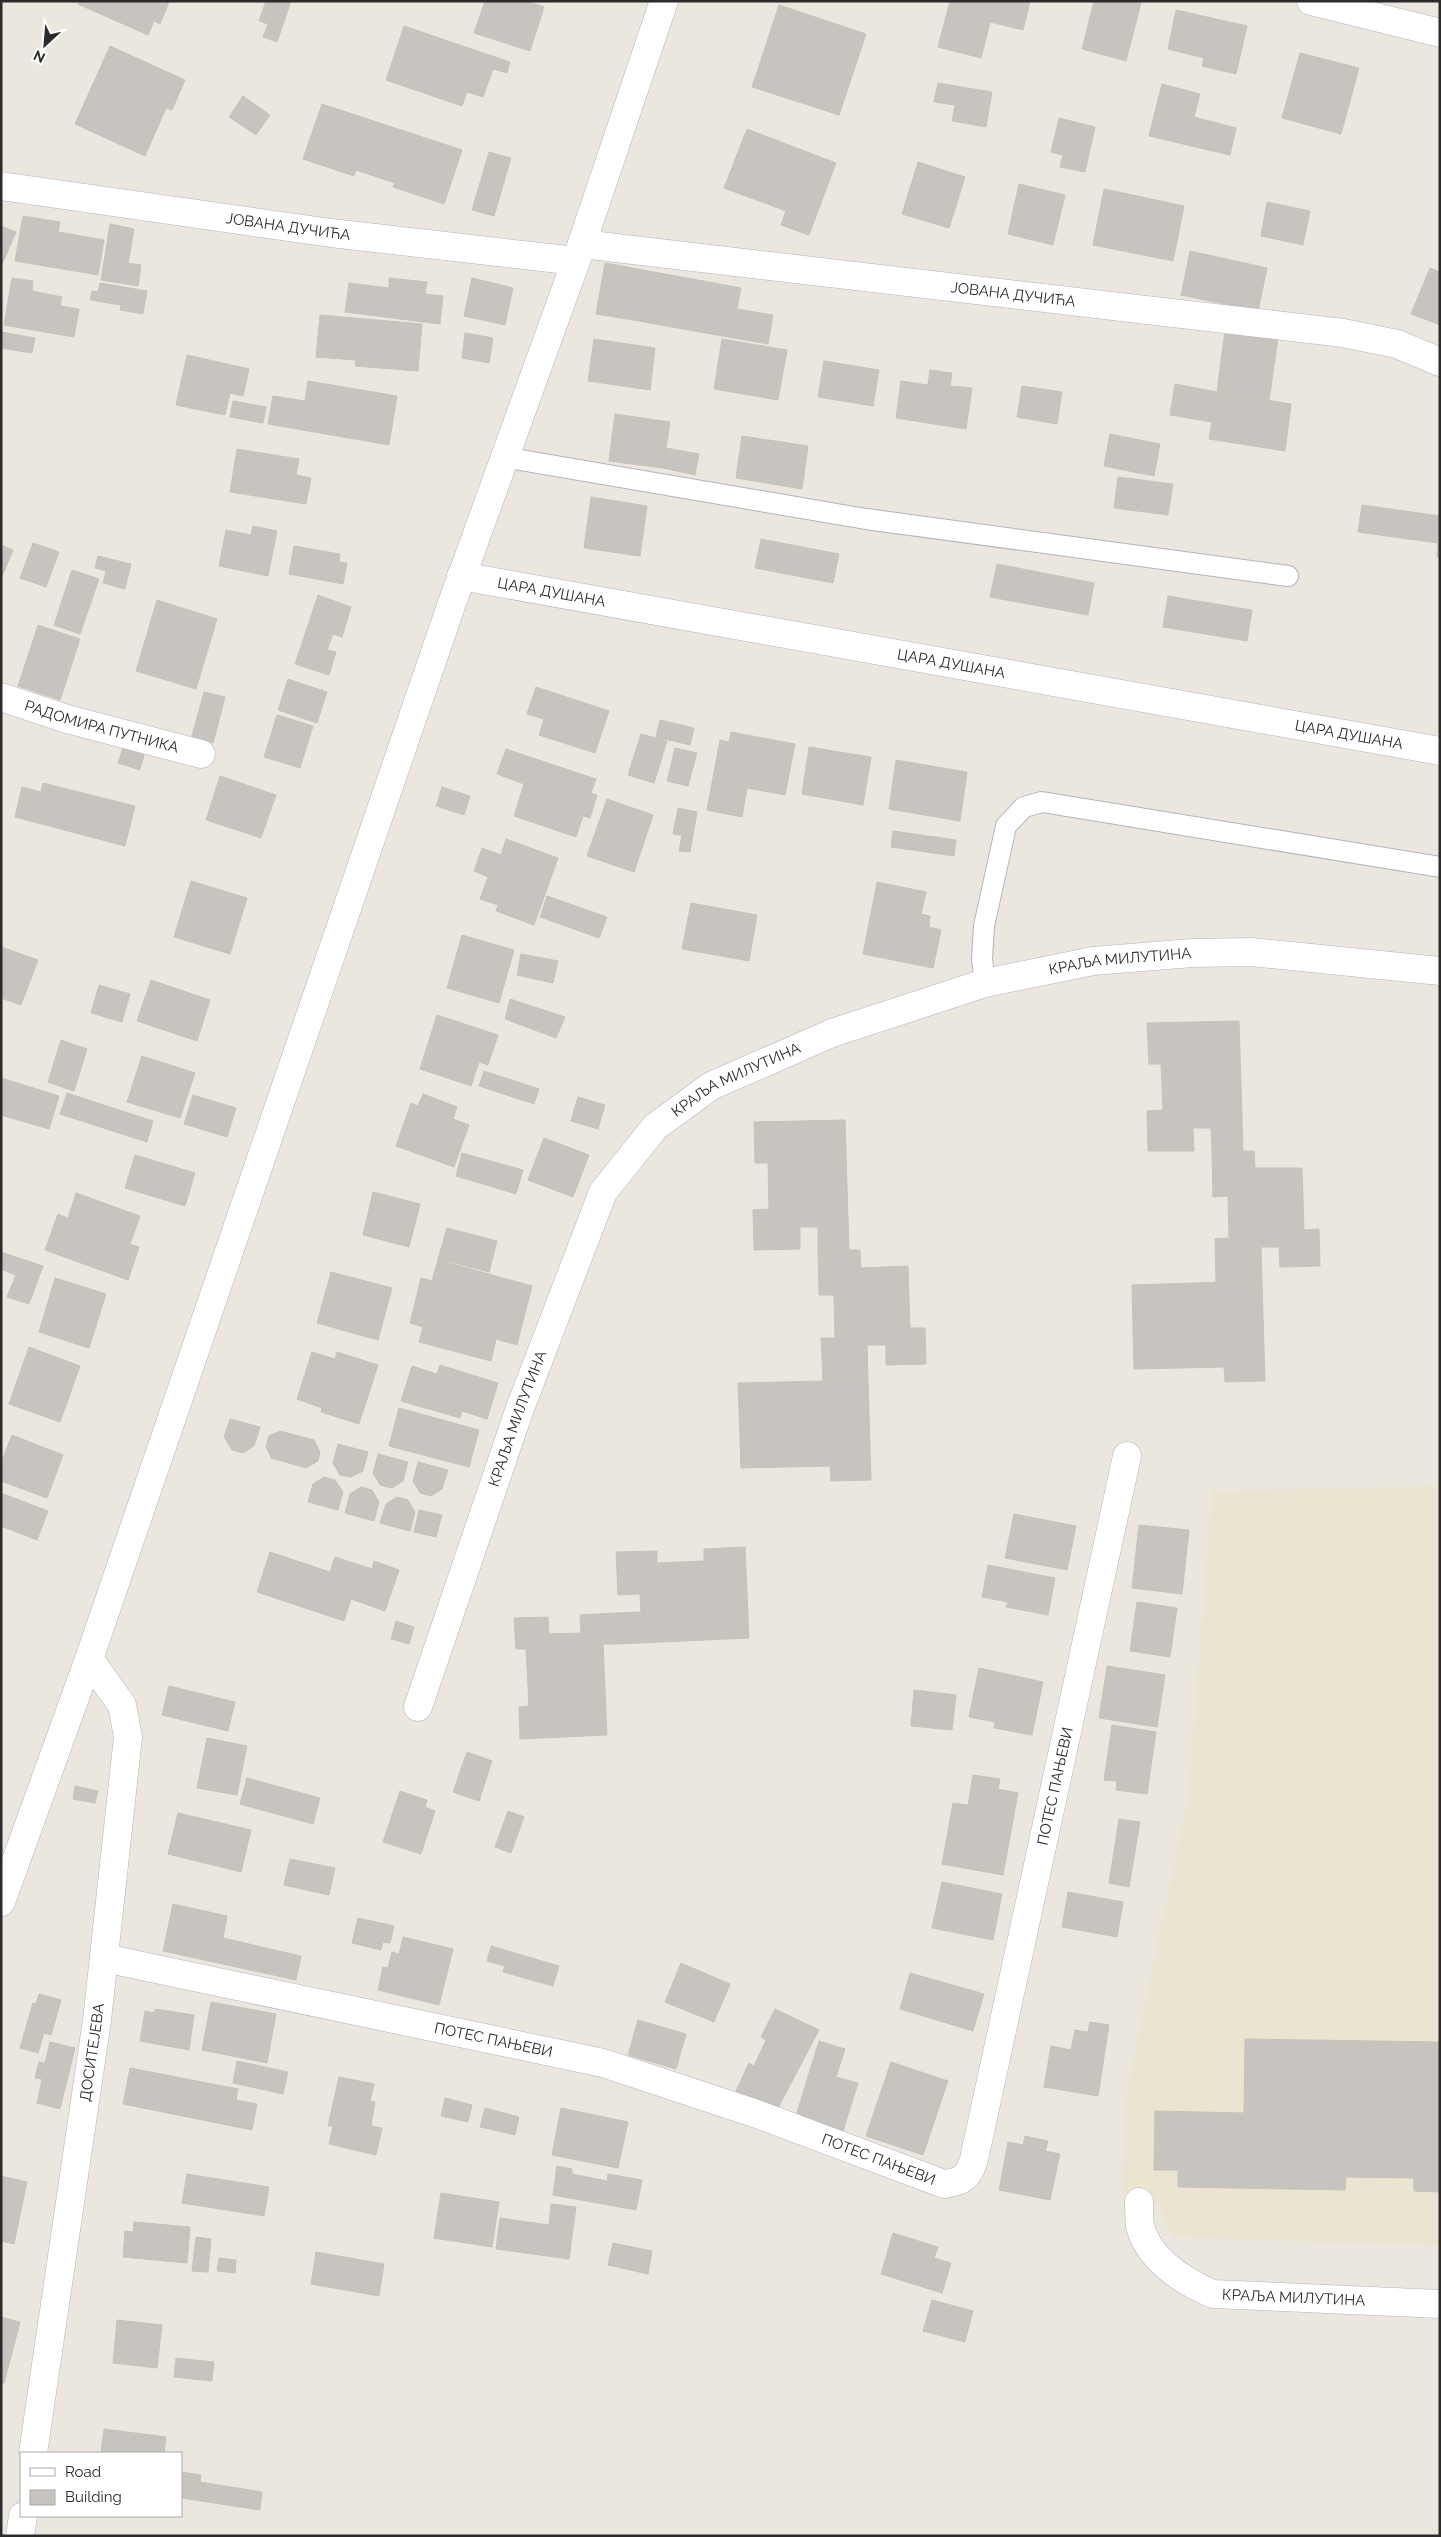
<svg xmlns="http://www.w3.org/2000/svg" width="1441" height="2537" viewBox="0 0 1441 2537" font-family="Raleway,sans-serif">
<style>
.education{fill:#ebe4d0}
.building{fill:#c7c3be;stroke:#c6c3b8}
.lines{fill:none;stroke-linecap:round;stroke-linejoin:round}
.lane-casing{stroke:#b2b3bd;stroke-width:22}
.street-casing{stroke:#b2b3bd;stroke-width:29}
.lane{stroke:#fff;stroke-width:20}
.street{stroke:#fff;stroke-width:28}
.labels{text-anchor:middle;dominant-baseline:central;stroke-width:5;stroke-linejoin:round;paint-order:stroke}
.street-label{font-size:15px;fill:#2b2b2b;stroke:#fff}
</style>
<rect width="100%" height="100%" fill="#ebe7df"/>
<path class="education" d="M1440 1486V2246L1174 2237 1164 2223 1160 2203 1122 2202 1123 2109 1188 1797 1212 1491Z"/>
<g class="building">
<path d="M79 1H167L169 2 160 24 154 21 148 35 78 4Z"/>
<path d="M266 1H291L277 42 263 37 268 24 259 21Z"/>
<path d="M485 1H526L544 7 530 51 474 33Z"/>
<path d="M950 1H1030L1023 30 990 22 981 58 938 47Z"/>
<path d="M1094 1 1141 3 1126 61 1082 49Z"/>
<path d="M779 5 866 34 839 115 752 87Z"/>
<path d="M1176 10 1247 26 1236 74 1202 66 1204 58 1168 49Z"/>
<path d="M404 26 510 62 507 73 493 69 483 97 467 92 462 106 386 80Z"/>
<path d="M110 46 185 80 172 110 166 108 145 156 75 124Z"/>
<path d="M1300 53 1359 68 1341 134 1282 118Z"/>
<path d="M938 83 992 92 986 127 952 121 955 105 934 102Z"/>
<path d="M1162 84 1200 94 1194 117 1236 128 1230 155 1149 136Z"/>
<path d="M243 96 270 115 256 135 229 117Z"/>
<path d="M322 104 462 150 444 204 393 187 395 183 356 170 354 176 303 159Z"/>
<path d="M1059 118 1095 127 1085 172 1060 167 1063 155 1051 152Z"/>
<path d="M747 129 836 163 809 235 781 225 786 211 724 188Z"/>
<path d="M489 152 511 158 494 216 472 210Z"/>
<path d="M918 162 965 177 949 228 902 214Z"/>
<path d="M1019 184 1065 195 1053 245 1008 234Z"/>
<path d="M1104 189 1184 206 1173 261 1093 245Z"/>
<path d="M1267 202 1310 211 1303 245 1261 236Z"/>
<path d="M23 216 60 222 58 232 104 240 98 275 15 261Z"/>
<path d="M110 224 134 229 128 263 141 265 138 286 101 280Z"/>
<path d="M1 226 16 232 1 267Z"/>
<path d="M1190 251 1267 268 1258 311 1181 295Z"/>
<path d="M605 263 648 271 639 321 596 314Z"/>
<path d="M1430 268 1440 272V325L1411 314Z"/>
<path d="M648 271 709 282 700 332 639 321Z"/>
<path d="M12 278 33 281 32 291 62 297 60 306 79 309 74 337 4 325Z"/>
<path d="M389 278 427 282 425 294 443 296 440 324 345 312 349 283 389 288Z"/>
<path d="M472 278 513 288 505 325 464 316Z"/>
<path d="M709 282 741 288 737 309 773 315 768 344 700 332Z"/>
<path d="M100 283 147 291 143 314 120 310 121 305 90 300 92 291 98 292Z"/>
<path d="M320 315 422 324 418 371 355 366 356 360 316 357Z"/>
<path d="M1225 330 1278 338 1269 401 1217 392Z"/>
<path d="M1 332 35 338 32 353 1 348Z"/>
<path d="M465 333 493 338 489 363 462 358Z"/>
<path d="M594 339 655 348 650 390 588 381Z"/>
<path d="M722 339 787 350 778 400 714 389Z"/>
<path d="M187 355 249 369 243 396 230 393 225 415 176 405Z"/>
<path d="M824 361 879 370 873 406 818 397Z"/>
<path d="M930 370 952 373 950 386 972 388 966 429 896 418 901 381 928 385Z"/>
<path d="M308 381 397 396 389 445 268 424 273 396 305 401Z"/>
<path d="M1175 384 1217 392 1212 422 1170 415Z"/>
<path d="M1022 386 1062 392 1057 424 1017 417Z"/>
<path d="M1217 392 1291 404 1285 451 1209 439Z"/>
<path d="M233 401 266 407 263 423 230 417Z"/>
<path d="M615 414 670 422 663 468 609 461Z"/>
<path d="M1110 434 1160 444 1154 476 1104 466Z"/>
<path d="M742 436 808 446 802 489 736 478Z"/>
<path d="M666 448 699 454 695 475 663 468Z"/>
<path d="M237 449 299 459 296 475 311 478 306 504 230 492Z"/>
<path d="M1118 477 1173 484 1168 515 1114 508Z"/>
<path d="M591 497 647 506 640 556 584 548Z"/>
<path d="M1362 505 1440 516V557H1437L1438 543 1358 532Z"/>
<path d="M253 526 277 531 268 576 219 566 226 530 251 535Z"/>
<path d="M761 539 839 554 833 583 755 568Z"/>
<path d="M33 543 59 552 46 587 20 578Z"/>
<path d="M1 545 13 550 1 579Z"/>
<path d="M294 546 340 554 339 562 347 563 343 584 289 574Z"/>
<path d="M98 556 131 564 125 589 103 583 106 571 95 568Z"/>
<path d="M997 564 1094 583 1088 615 990 597Z"/>
<path d="M72 570 99 579 80 634 54 625Z"/>
<path d="M318 595 351 607 342 637 333 634 327 650 336 652 329 675 295 664Z"/>
<path d="M1168 596 1252 610 1247 641 1163 627Z"/>
<path d="M157 600 217 619 196 689 136 671Z"/>
<path d="M38 625 80 639 60 700 18 686Z"/>
<path d="M288 679 327 692 317 723 278 710Z"/>
<path d="M536 687 609 711 595 753 539 735 544 719 527 714Z"/>
<path d="M204 692 225 697 213 743 192 736Z"/>
<path d="M277 715 313 726 300 768 264 757Z"/>
<path d="M660 720 694 728 690 745 656 737Z"/>
<path d="M731 732 795 744 785 795 747 788 742 817 707 810 720 740 729 742Z"/>
<path d="M641 734 667 741 654 783 628 775Z"/>
<path d="M809 747 871 757 863 805 802 794Z"/>
<path d="M123 748 144 755 140 770 118 763Z"/>
<path d="M675 748 697 753 688 786 667 781Z"/>
<path d="M506 749 596 779 591 793 597 795 590 818 583 816 576 837 514 816 524 784 497 774Z"/>
<path d="M896 760 967 772 960 821 889 809Z"/>
<path d="M220 776 276 795 261 838 206 820Z"/>
<path d="M43 783 135 806 125 846 15 817 22 787 41 792Z"/>
<path d="M442 787 470 796 464 815 436 806Z"/>
<path d="M607 799 653 815 634 872 587 856Z"/>
<path d="M678 808 697 812 690 852 679 851 682 835 673 834Z"/>
<path d="M893 831 956 840 954 856 891 847Z"/>
<path d="M506 839 558 858 534 925 496 911 498 905 480 899 488 877 474 871 482 848 501 855Z"/>
<path d="M191 881 247 898 230 954 174 937Z"/>
<path d="M877 882 926 892 921 914 930 916 929 927 941 930 933 968 863 954Z"/>
<path d="M547 896 607 917 599 938 540 917Z"/>
<path d="M691 903 757 915 749 961 682 949Z"/>
<path d="M462 935 514 950 499 1003 447 988Z"/>
<path d="M1 947 38 960 21 1005 1 998Z"/>
<path d="M521 954 558 961 553 983 517 975Z"/>
<path d="M151 980 210 1000 197 1041 137 1021Z"/>
<path d="M99 985 130 994 122 1022 91 1013Z"/>
<path d="M510 999 565 1017 556 1038 505 1019Z"/>
<path d="M437 1015 498 1035 488 1065 479 1062 471 1086 420 1069Z"/>
<path d="M1239 1021 1243 1151 1212 1152 1211 1128H1193L1194 1151H1148L1147 1111 1163 1110 1161 1064H1149L1147 1023Z"/>
<path d="M61 1040 87 1049 74 1091 48 1082Z"/>
<path d="M142 1056 195 1073 180 1118 127 1102Z"/>
<path d="M484 1071 539 1089 534 1104 479 1086Z"/>
<path d="M1 1078 59 1096 49 1129 1 1115Z"/>
<path d="M67 1093 153 1121 147 1142 60 1114Z"/>
<path d="M423 1094 457 1107 453 1119 469 1125 454 1167 396 1146 411 1103 418 1106Z"/>
<path d="M193 1095 236 1108 227 1137 184 1124Z"/>
<path d="M578 1097 605 1105 598 1129 571 1121Z"/>
<path d="M845 1120 849 1250 818 1251V1227H800V1249L754 1250 753 1210 769 1209 768 1163H755L754 1122Z"/>
<path d="M544 1138 589 1155 573 1197 528 1180Z"/>
<path d="M1243 1151H1254L1255 1168H1302L1304 1230 1319 1229 1320 1266 1280 1267 1279 1247H1261L1262 1281 1216 1282 1215 1239 1229 1238 1228 1196 1213 1197 1212 1152Z"/>
<path d="M462 1153 523 1170 516 1194 456 1176Z"/>
<path d="M135 1155 195 1173 185 1206 125 1188Z"/>
<path d="M373 1192 420 1204 409 1247 363 1235Z"/>
<path d="M76 1193 140 1216 130 1244 139 1247 128 1280 45 1250 58 1214 68 1218Z"/>
<path d="M447 1228 497 1241 489 1272 438 1259Z"/>
<path d="M849 1250H860L861 1268 908 1266 910 1328H925L926 1364 886 1365V1345H867L868 1380 823 1381 821 1338H835L834 1295H819L818 1251Z"/>
<path d="M1 1252 43 1266 29 1304 7 1297 16 1275 1 1269Z"/>
<path d="M438 1260 532 1286 517 1345 496 1339 491 1361 419 1342 423 1327 410 1323 421 1278 432 1281Z"/>
<path d="M331 1272 392 1288 378 1340 317 1323Z"/>
<path d="M55 1278 106 1294 89 1348 39 1332Z"/>
<path d="M1262 1281 1265 1381 1225 1382 1224 1367 1134 1369 1132 1285Z"/>
<path d="M29 1347 80 1366 60 1422 9 1404Z"/>
<path d="M312 1352 335 1359 337 1352 378 1365 359 1424 321 1412 322 1408 297 1399Z"/>
<path d="M440 1365 498 1383 487 1419 462 1411 460 1418 401 1401 412 1366 437 1374Z"/>
<path d="M868 1380 871 1480 831 1481 830 1466 741 1468 738 1383Z"/>
<path d="M399 1408 479 1430 469 1467 389 1446Z"/>
<path d="M230 1419 260 1427 254 1446 243 1453 232 1450 224 1437Z"/>
<path d="M280 1431 314 1440 320 1452 318 1461 306 1468 271 1458 266 1446 269 1436Z"/>
<path d="M12 1435 63 1455 47 1498 1 1481V1463Z"/>
<path d="M338 1444 368 1452 363 1471 351 1477 340 1475 333 1463Z"/>
<path d="M378 1454 408 1462 403 1481 392 1488 380 1485 373 1473Z"/>
<path d="M418 1462 448 1470 442 1489 431 1496 420 1493 413 1481Z"/>
<path d="M324 1477 335 1480 343 1492 338 1510 308 1502 313 1484Z"/>
<path d="M361 1487 372 1490 379 1502 374 1521 345 1513 350 1494Z"/>
<path d="M1 1493 48 1511 37 1540 1 1526Z"/>
<path d="M397 1497 408 1500 415 1512 410 1531 380 1523 386 1504Z"/>
<path d="M419 1510 442 1515 436 1537 414 1532Z"/>
<path d="M1014 1514 1076 1526 1067 1570 1005 1558Z"/>
<path d="M1139 1525 1189 1530 1182 1594 1132 1588Z"/>
<path d="M745 1547 749 1638 618 1644 617 1613 641 1612 640 1594 618 1595 616 1552 657 1551V1563L704 1561V1549Z"/>
<path d="M270 1552 330 1572 335 1557 372 1569 374 1561 399 1570 385 1611 351 1599 344 1621 257 1592Z"/>
<path d="M988 1565 1055 1578 1048 1615 1006 1607 1008 1602 982 1597Z"/>
<path d="M1137 1602 1177 1608 1170 1657 1130 1651Z"/>
<path d="M617 1613 618 1644H603L607 1735 520 1739 519 1707 529 1706 526 1649H516L514 1618 548 1617 549 1634 581 1633 580 1615Z"/>
<path d="M396 1621 414 1627 409 1644 391 1639Z"/>
<path d="M1107 1666 1165 1675 1157 1727 1099 1718Z"/>
<path d="M979 1668 1043 1682 1032 1735 994 1728 995 1722 969 1717Z"/>
<path d="M169 1686 235 1702 228 1731 162 1715Z"/>
<path d="M914 1690 956 1695 952 1730 911 1726Z"/>
<path d="M1112 1725 1156 1732 1147 1794 1116 1790 1117 1781 1104 1780Z"/>
<path d="M207 1738 247 1746 237 1795 197 1788Z"/>
<path d="M467 1752 492 1761 479 1801 453 1792Z"/>
<path d="M973 1775 1000 1779 998 1789 1018 1793 1003 1875 942 1864 953 1803 968 1805Z"/>
<path d="M247 1778 320 1798 313 1824 240 1804Z"/>
<path d="M75 1786 98 1791 95 1803 73 1799Z"/>
<path d="M400 1791 427 1800 425 1807 435 1811 421 1854 383 1842Z"/>
<path d="M508 1811 524 1817 511 1853 495 1847Z"/>
<path d="M178 1813 251 1830 241 1872 168 1854Z"/>
<path d="M1119 1819 1140 1822 1129 1887 1109 1883Z"/>
<path d="M290 1859 335 1868 329 1895 284 1885Z"/>
<path d="M942 1882 1002 1894 993 1940 932 1928Z"/>
<path d="M1068 1892 1123 1902 1117 1937 1062 1927Z"/>
<path d="M173 1904 227 1916 223 1938 301 1956 296 1980 163 1951Z"/>
<path d="M358 1918 394 1926 390 1943 383 1942 381 1950 352 1943Z"/>
<path d="M403 1937 453 1949 439 2005 378 1990 383 1967 388 1968 392 1952 399 1954Z"/>
<path d="M491 1946 559 1966 553 1986 503 1972 505 1966 487 1961Z"/>
<path d="M681 1963 730 1984 714 2022 665 2002Z"/>
<path d="M910 1973 984 1994 973 2031 900 2009Z"/>
<path d="M39 1994 61 2000 51 2035 44 2033 38 2053 20 2048 33 2003 36 2004Z"/>
<path d="M211 2002 276 2014 267 2063 202 2050Z"/>
<path d="M155 2009 194 2015 189 2050 140 2041 145 2011 155 2013Z"/>
<path d="M775 2009 819 2030 777 2110 736 2091 749 2063 754 2066 766 2040 761 2037Z"/>
<path d="M638 2020 686 2034 676 2069 628 2055Z"/>
<path d="M1090 2022 1109 2025 1098 2096 1044 2087 1051 2046 1071 2050 1075 2030 1088 2032Z"/>
<path d="M1245 2039 1440 2042V2192L1414 2191V2178L1346 2177 1345 2190 1178 2187V2170H1154L1155 2111 1244 2113Z"/>
<path d="M819 2041 845 2049 836 2077 858 2083 842 2134 795 2119Z"/>
<path d="M50 2042 75 2048 60 2109 37 2103 42 2079 35 2078 39 2062 45 2063Z"/>
<path d="M237 2061 288 2072 283 2094 233 2083Z"/>
<path d="M891 2062 948 2081 923 2155 866 2136Z"/>
<path d="M130 2068 238 2089 236 2100 257 2104 252 2130 123 2104Z"/>
<path d="M339 2077 374 2084 370 2101 375 2102 371 2126 382 2128 376 2155 329 2144 333 2126H328Z"/>
<path d="M445 2098 472 2105 468 2122 441 2116Z"/>
<path d="M485 2108 519 2117 515 2135 480 2127Z"/>
<path d="M561 2108 628 2122 618 2168 552 2155Z"/>
<path d="M1025 2136 1048 2141 1045 2151 1060 2154 1050 2200 999 2190 1008 2142 1023 2145Z"/>
<path d="M557 2166 572 2169V2174L607 2181 608 2174 642 2180 636 2210 553 2195Z"/>
<path d="M187 2174 269 2187 264 2216 182 2203Z"/>
<path d="M1 2176 27 2182 14 2244 1 2241Z"/>
<path d="M441 2193 499 2202 492 2247 434 2238Z"/>
<path d="M551 2204 576 2207 569 2259 496 2249 500 2218 549 2225Z"/>
<path d="M134 2222 190 2227 187 2263 123 2257 125 2231 133 2232Z"/>
<path d="M893 2233 938 2247 934 2258 951 2263 942 2293 881 2274Z"/>
<path d="M196 2237 211 2239 208 2272 192 2271Z"/>
<path d="M613 2243 652 2251 648 2274 608 2265Z"/>
<path d="M316 2252 384 2264 379 2296 311 2284Z"/>
<path d="M219 2258 236 2260 235 2273 217 2271Z"/>
<path d="M932 2300 973 2311 965 2342 923 2331Z"/>
<path d="M1 2317 20 2322 4 2383H1Z"/>
<path d="M117 2320 162 2325 157 2368 113 2363Z"/>
<path d="M176 2358 214 2362 212 2381 174 2377Z"/>
<path d="M104 2429 166 2437 164 2453H101Z"/>
<path d="M181 2472 201 2475 200 2482 262 2492 260 2510 181 2498Z"/>
</g>
<g class="lines">
<defs>
<g id="lane">
<path d="M503 457 866 519 1288 576"/>
<path d="M985 983 982 959 984 926 1006 826 1024 807 1042 802 1440 867"/>
</g>
<g id="street">
<path d="M1311 1 1440 33"/>
<path id="s1" d="M1 186 331 233 576 261"/>
<path id="s2" d="M582 244 1343 333 1397 344 1440 362"/>
<path id="s3" d="M461 576 1440 751"/>
<path id="s4" d="M1 697 67 719 201 754"/>
<path id="s5" d="M418 1707 519 1411 603 1192 655 1127 711 1086 832 1033 985 983 1093 961 1192 953 1251 952 1440 971"/>
<path d="M1 1902 89 1659 452 603 576 261 664 1"/>
<path id="s6" d="M104 1958 603 2063 757 2114 944 2184C962 2182 969 2177 974 2159L1127 1456"/>
<path id="s7" d="M1139 2202C1139 2210 1139 2219 1140 2226 1149 2260 1183 2281 1213 2294L1440 2304"/>
<path id="s8" d="M33 2453 97 2020 128 1737 122 1705 89 1659"/>
<path d="M20 2536 23 2516"/>
</g>
</defs>
<use href="#lane" class="lane-casing"/>
<use href="#street" class="street-casing"/>
<use href="#lane" class="lane"/>
<use href="#street" class="street"/>
</g>
<g class="labels">
<g class="street-label">
<text stroke="none"><textPath href="#s1" startOffset="290">ЈОВАНА ДУЧИЋА</textPath></text>
<text stroke="none"><textPath href="#s2" startOffset="434">ЈОВАНА ДУЧИЋА</textPath></text>
<text stroke="none"><textPath href="#s3" startOffset="92">ЦАРА ДУШАНА</textPath></text>
<text stroke="none"><textPath href="#s3" startOffset="498">ЦАРА ДУШАНА</textPath></text>
<text stroke="none"><textPath href="#s4" startOffset="105">РАДОМИРА ПУТНИКА</textPath></text>
<text stroke="none"><textPath href="#s3" startOffset="902">ЦАРА ДУШАНА</textPath></text>
<text stroke="none"><textPath href="#s5" startOffset="1130">КРАЉА МИЛУТИНА</textPath></text>
<text stroke="none"><textPath href="#s5" startOffset="725">КРАЉА МИЛУТИНА</textPath></text>
<text stroke="none"><textPath href="#s5" startOffset="305">КРАЉА МИЛУТИНА</textPath></text>
<text stroke="none"><textPath href="#s6" startOffset="1296">ПОТЕС ПАЊЕВИ</textPath></text>
<text stroke="none"><textPath href="#s6" startOffset="398">ПОТЕС ПАЊЕВИ</textPath></text>
<text stroke="none"><textPath href="#s8" startOffset="405">ДОСИТЕЈЕВА</textPath></text>
<text stroke="none"><textPath href="#s6" startOffset="802">ПОТЕС ПАЊЕВИ</textPath></text>
<text stroke="none"><textPath href="#s7" startOffset="208">КРАЉА МИЛУТИНА</textPath></text>
</g>
</g>
<rect width="1441" height="2537" fill="none" stroke="#2b2b2b" stroke-width="5"/>
<rect x="20" y="2452" width="162" height="65" fill="#ffffff" stroke="#aaaaaa"/>
<rect x="30" y="2468" width="25" height="8" fill="#ffffff" stroke="#aaaaaa"/>
<text x="65" y="2477" font-size="15" fill="#2b2b2b">Road</text>
<rect x="30" y="2490" width="25" height="15" fill="#c7c3be" stroke="#aaaaaa"/>
<text x="65" y="2502" font-size="15" fill="#2b2b2b">Building</text>
<g transform="translate(45 45) rotate(206)" stroke="#ffffff" stroke-width="4" paint-order="stroke">
<path d="M0-4L9 19L0 12L-9 19Z" fill="#2b2b2b"/>
<text y="-8" font-size="14" font-weight="bold" text-anchor="middle" fill="#2b2b2b">N</text>
</g>
</svg>
